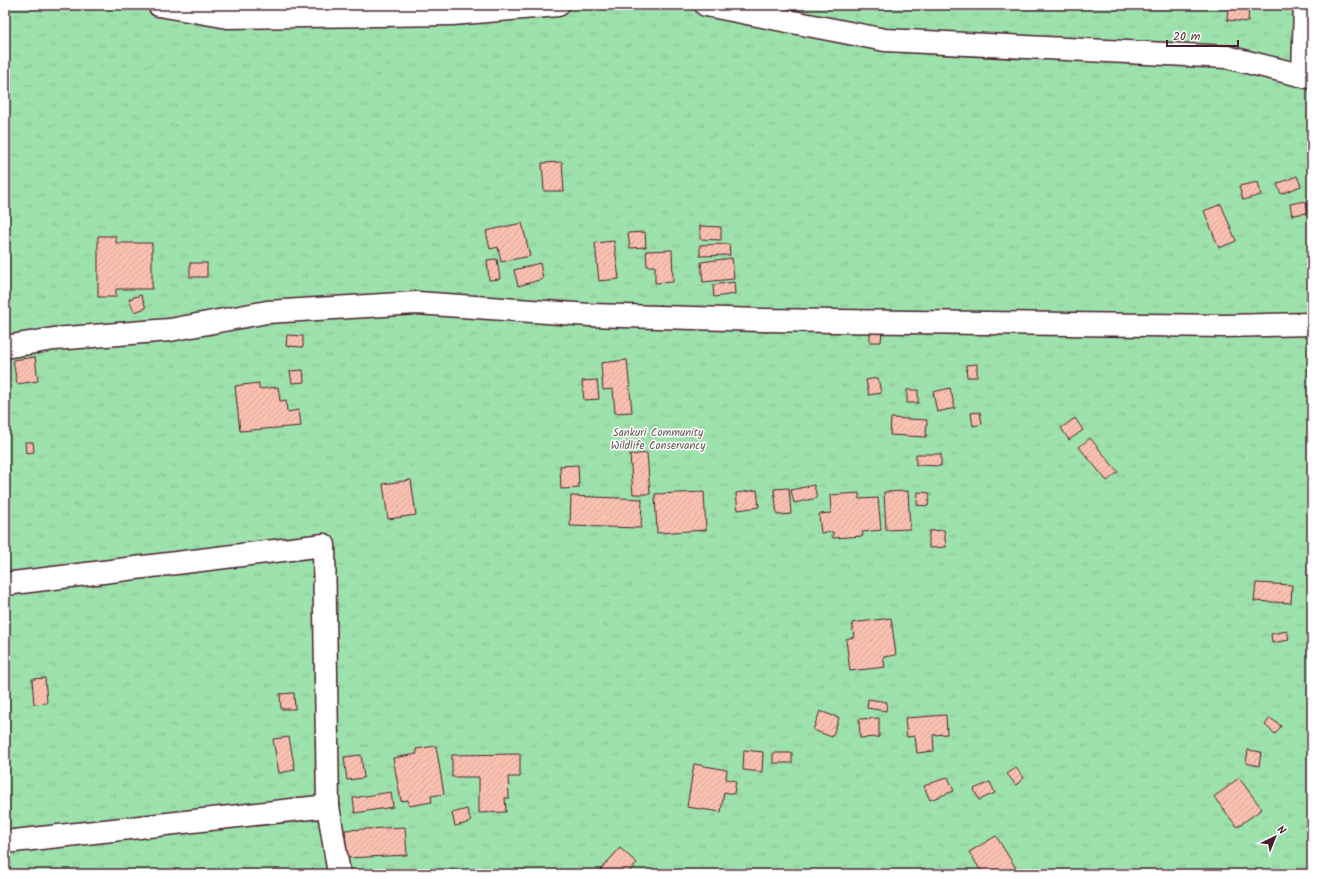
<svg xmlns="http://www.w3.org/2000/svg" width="1317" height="879" viewBox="0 0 1317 879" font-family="Kalam,sans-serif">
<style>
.park{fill:url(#park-tufts);stroke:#74806c}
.building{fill:url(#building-hatch);stroke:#4a1f2b}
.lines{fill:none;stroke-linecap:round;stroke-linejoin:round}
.street-casing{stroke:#4a1f2b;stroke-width:25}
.street{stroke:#fff;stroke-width:22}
.labels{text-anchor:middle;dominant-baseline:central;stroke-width:3;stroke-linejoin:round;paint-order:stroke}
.park-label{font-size:11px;fill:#635952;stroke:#fff}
</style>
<defs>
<pattern id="park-tufts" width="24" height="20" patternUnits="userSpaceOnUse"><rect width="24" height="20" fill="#9de1ac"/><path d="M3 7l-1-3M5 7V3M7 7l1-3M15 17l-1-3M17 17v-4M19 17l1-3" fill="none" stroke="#89c194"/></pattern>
<pattern id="building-hatch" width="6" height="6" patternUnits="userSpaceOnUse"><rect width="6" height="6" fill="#fac1b1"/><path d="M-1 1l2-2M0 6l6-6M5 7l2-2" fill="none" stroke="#d8a598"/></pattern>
</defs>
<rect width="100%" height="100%" fill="#fff"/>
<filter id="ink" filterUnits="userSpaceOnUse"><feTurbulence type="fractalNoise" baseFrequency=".025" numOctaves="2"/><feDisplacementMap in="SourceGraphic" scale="8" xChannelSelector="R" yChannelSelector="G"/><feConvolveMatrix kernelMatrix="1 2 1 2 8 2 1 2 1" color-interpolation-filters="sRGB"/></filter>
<g filter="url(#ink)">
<rect class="park" x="5" y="5" width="1307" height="869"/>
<g class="building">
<path d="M1228 5H1249L1248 22 1227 20Z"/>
<path d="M562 162 564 191H544L542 163Z"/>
<path d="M1297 176 1301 186 1281 194 1277 184Z"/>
<path d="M1258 182 1261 195 1243 200 1239 186Z"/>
<path d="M1306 201 1308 213 1292 215 1290 204Z"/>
<path d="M1221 204 1236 241 1219 248 1204 211Z"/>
<path d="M522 223 530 256 501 262 498 247 490 249 486 231Z"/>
<path d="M700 226 721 227V240L700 239Z"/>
<path d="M645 232 646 247 630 248 628 233Z"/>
<path d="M98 236H116V243H152V289H116V297H98Z"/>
<path d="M614 241 619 279 599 281 595 243Z"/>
<path d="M729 244 730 255 700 256V245Z"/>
<path d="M672 250 673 282 655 283V266H647L646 251Z"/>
<path d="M732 258 734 279 703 282 701 262Z"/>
<path d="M497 259 500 279 489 280 487 260Z"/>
<rect x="190" y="263" width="17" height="14"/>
<path d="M540 263 543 279 518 286 514 270Z"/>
<path d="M734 282 735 294 714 297 713 285Z"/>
<path d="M141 295 146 308 134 312 129 299Z"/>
<path d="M870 330H882L881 342H870Z"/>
<path d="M287 335 303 336V347L286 346Z"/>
<path d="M35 357 38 381 17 384 13 360Z"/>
<path d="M627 360 632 412 615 413 613 389 603 390 601 363Z"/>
<path d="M977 364V377H967L966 365Z"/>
<path d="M303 370 304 382 292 383 290 371Z"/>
<path d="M878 378 881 393 869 395 866 380Z"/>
<path d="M597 380 599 399 584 400 582 381Z"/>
<path d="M259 383V389L278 387 280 401 286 400 287 412 299 410 301 426 240 431 235 386Z"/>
<path d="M950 388 955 408 937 412 933 392Z"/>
<rect x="907" y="390" width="11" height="13"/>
<path d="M980 412 982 424 973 426 971 413Z"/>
<path d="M891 418 927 420 926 437 890 435Z"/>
<path d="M1075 418 1083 430 1069 440 1061 428Z"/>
<path d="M1090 438 1118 472 1107 481 1079 447Z"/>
<path d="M25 442H33L34 452 26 453Z"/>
<path d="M647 453 650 494H633L630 455Z"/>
<path d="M916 454H941V466L916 465Z"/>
<path d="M578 465 579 488 561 489 560 466Z"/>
<path d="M411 480 416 515 388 519 383 484Z"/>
<path d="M814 485 817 498 794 503 791 490Z"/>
<path d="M789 488 791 514 777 515 774 489Z"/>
<path d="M757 490 759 507 738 510 736 493Z"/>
<path d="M908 491 910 529 886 530 884 492Z"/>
<path d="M704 492 706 530 657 533 655 494Z"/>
<path d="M918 492 930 493 928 506 917 505Z"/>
<path d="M859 493V499L878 498 881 530 862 532 863 536 833 538V532L821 533 819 514 831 513 830 495Z"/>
<path d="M571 496 642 499 641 528 570 526Z"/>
<path d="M944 530 946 547 929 548V531Z"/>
<path d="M1256 583 1292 585 1291 603 1254 601Z"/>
<path d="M891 618 896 655 883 657 885 667 850 671 846 639 854 637 852 623Z"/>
<path d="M1287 631 1289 640 1272 643 1271 634Z"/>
<path d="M5 671H9L7 713H5Z"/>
<path d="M45 678 47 703 34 704 32 679Z"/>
<path d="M294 693 295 709H281L280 694Z"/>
<path d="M868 699 887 702 886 711 867 708Z"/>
<path d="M820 711 839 718 832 737 813 730Z"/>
<path d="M946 715 947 734 933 735 934 751 917 753 915 736 907 737 905 718Z"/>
<path d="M879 718V737L860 738 859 719Z"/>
<path d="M1270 718 1281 726 1275 734 1265 725Z"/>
<path d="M289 737 295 770 279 773 273 739Z"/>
<path d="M436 746 444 794 431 796 432 802 409 806 408 800 401 801 393 758 417 754 416 749Z"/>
<path d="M744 750 763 752 762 772 743 770Z"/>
<path d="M1248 750 1261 752 1259 766 1246 763Z"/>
<rect x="773" y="753" width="19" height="10"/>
<path d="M520 754V777H508L509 798H505L506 812 479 813V777H452V755Z"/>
<path d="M361 755 364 778 347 780 344 757Z"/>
<path d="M694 764 727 770 726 779 736 781 734 794 724 792 721 812 687 807Z"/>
<path d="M1016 768 1024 778 1016 785 1007 774Z"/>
<path d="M948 777 954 791 930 800 924 786Z"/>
<path d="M1239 778 1262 809 1237 827 1214 797Z"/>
<path d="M990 782 995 793 979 800 974 789Z"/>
<path d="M391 792 393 807 355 813 353 798Z"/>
<path d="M467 809 471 822 455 826 452 813Z"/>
<path d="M405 827 407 855 347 858 345 830Z"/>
<path d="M996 836 1017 870 1010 874H983L969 852Z"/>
<path d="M620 848 637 863 627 874H604L600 870Z"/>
</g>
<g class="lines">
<defs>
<g id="street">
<path d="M159 5 228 17 452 14 558 5"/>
<path d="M706 5 885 40 1227 57 1312 78"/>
<path d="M1303 76 1305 5"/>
<path d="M5 347 54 339 170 330 267 312 417 303 590 315 761 320 1225 326 1312 324"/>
<path d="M5 584 324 545 328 806 339 874"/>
<path d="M5 842 328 806"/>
</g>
</defs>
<use href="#street" class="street-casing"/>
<use href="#street" class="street"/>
</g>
</g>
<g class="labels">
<g class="park-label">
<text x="658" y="433">Sankuri Community<tspan x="658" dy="13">Wildlife Conservancy</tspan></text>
</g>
</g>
<rect width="1317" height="879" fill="none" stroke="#fff" stroke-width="20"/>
<rect x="10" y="10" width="1297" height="859" fill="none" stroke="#4a1f2b" stroke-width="1.5" filter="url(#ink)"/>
<g transform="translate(1275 837) rotate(43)" stroke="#ffffff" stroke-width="3" paint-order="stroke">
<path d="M0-3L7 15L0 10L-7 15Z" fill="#4a1f2b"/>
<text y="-6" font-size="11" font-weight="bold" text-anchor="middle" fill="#4a1f2b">N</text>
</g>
<path d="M1167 40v6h71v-6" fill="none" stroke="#4a1f2b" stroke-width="2"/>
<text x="1173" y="40" font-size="12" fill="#4a1f2b" stroke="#ffffff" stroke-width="3" paint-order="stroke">20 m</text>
</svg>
